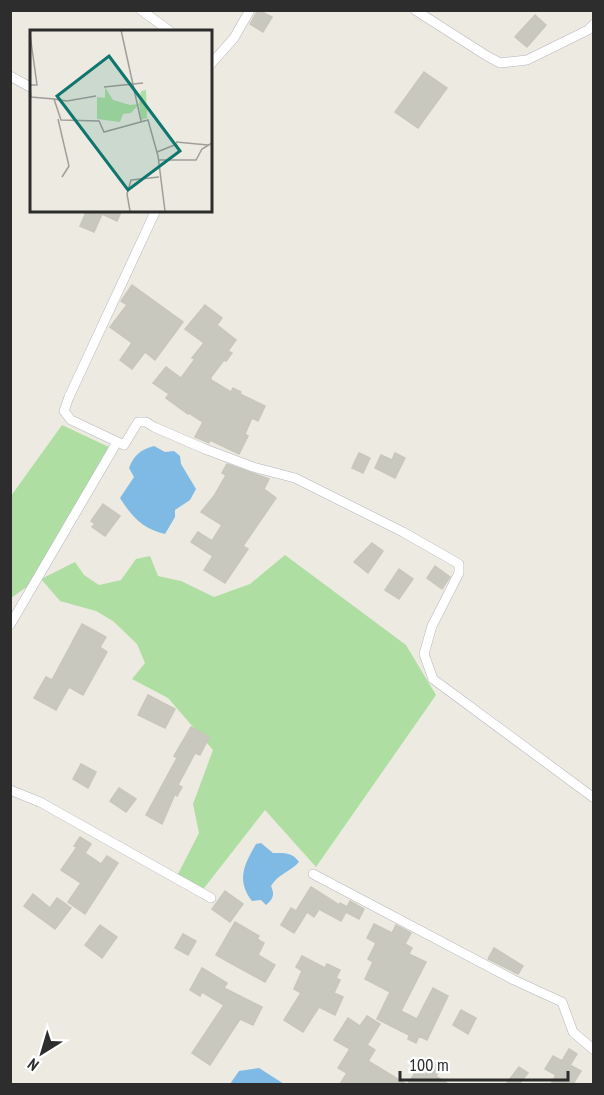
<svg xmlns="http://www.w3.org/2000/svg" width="604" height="1095" viewBox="0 0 604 1095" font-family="'PT Sans Narrow',sans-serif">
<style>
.green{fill:#afdea3}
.water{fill:#7fbae4}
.building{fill:#c9c8bf;stroke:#c9c6bb;stroke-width:1.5}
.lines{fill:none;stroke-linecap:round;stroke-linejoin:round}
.minor-casing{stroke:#b5b5bf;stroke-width:10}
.minor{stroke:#fff;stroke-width:9}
.inset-road{fill:none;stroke:#a09e99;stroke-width:1.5}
.view{fill:#0f766e;fill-opacity:0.15;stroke:#0f766e;stroke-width:3}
.inset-edge{fill:none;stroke:#2d2d2d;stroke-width:3}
</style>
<rect width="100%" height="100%" fill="#edeae1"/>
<g class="green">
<path d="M62 425 113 449 35 581 11 598V496Z"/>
<path d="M285 555 406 645 436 695 316 867 265 810 201 892 176 878 199 833 193 804 213 750 168 698 132 679 145 663 137 644 113 621 96 611 60 601 41 579 75 562 84 575 99 585 121 580 136 559 150 556 158 576 181 581 214 597 250 584Z"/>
</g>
<g class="water">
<path d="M154 446 165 452 174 451 180 456 181 464 196 489 190 500 175 510V517L165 534C143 529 132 517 120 498L134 477 129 468C134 455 140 450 154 446Z"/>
<path d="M261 843 273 853C285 853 292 852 299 862 290 872 278 874 271 886 275 895 273 899 266 905L261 900 252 901C236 880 244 865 256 844Z"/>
<path d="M259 1068 284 1084H230L239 1071Z"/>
</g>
<g class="building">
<path d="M258 10 272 17 263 32 250 24Z"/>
<path d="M535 15 546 25 527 47 515 37Z"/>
<path d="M424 72 447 88 418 128 395 112Z"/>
<path d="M87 210H122L117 221 102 214 94 232 80 226Z"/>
<path d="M132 285 183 322 155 360 145 352 132 369 120 360 132 343 110 327 127 305 121 301Z"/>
<path d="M205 305 222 318 217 325 236 340 228 351 232 353 226 361 224 360 211 377V380L231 392 233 388 241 392 240 394 265 406 258 421 252 418 245 434 248 436 239 454 210 440 209 443 195 437 203 422 189 413 188 414 166 398 169 394 153 383 166 367 181 378 195 359 192 358 204 343 185 329Z"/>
<path d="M359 453 370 458 363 473 352 468Z"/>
<path d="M395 453 405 458 395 478 375 468 381 455 392 460Z"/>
<path d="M227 464 269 479 264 489 276 498 243 546 248 549 225 583 204 570 213 556 191 542 198 532 212 541 222 525 201 512 214 496 226 475 222 473Z"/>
<path d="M103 504 120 516 105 536 92 527 95 524 91 521Z"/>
<path d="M372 543 383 551 368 573 354 562Z"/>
<path d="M435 566 450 577 442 589 427 578Z"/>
<path d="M399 569 413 579 399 599 385 590Z"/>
<path d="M82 624 106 637 100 647 107 652 83 695 69 687 56 710 34 698 46 677 52 680Z"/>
<path d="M148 695 175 709 165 728 138 715Z"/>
<path d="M191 727 209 737 200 755 195 753 178 785 182 787 177 796 175 794 162 824 146 815 177 758 174 756Z"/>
<path d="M81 764 96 772 88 788 73 779Z"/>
<path d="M119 788 136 799 126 812 110 801Z"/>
<path d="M80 837 91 844 85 853 101 864 107 856 118 863 85 914 68 902 81 883 61 870 77 847 74 846Z"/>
<path d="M311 887 339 905 340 903 347 907 350 901 364 909 359 919 346 912 341 921 319 909 314 917 307 912 294 933 281 925 291 908 296 911Z"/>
<path d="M225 891 243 904 230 922 212 909Z"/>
<path d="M33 894 50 908 57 898 71 908 55 929 24 906Z"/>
<path d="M235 922 259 936 257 939 264 943 258 955 275 965 265 982 216 955Z"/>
<path d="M374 924 392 933 396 925 411 933 405 944 412 948 409 954 426 962 401 1011 417 1019 433 988 448 996 427 1040 419 1036 416 1043 408 1039 409 1035 377 1019 390 992 365 979 373 962 368 959 376 943 367 938Z"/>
<path d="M100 925 117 937 102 958 85 945Z"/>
<path d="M183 934 196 941 188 955 175 948Z"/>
<path d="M494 948 523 966 518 974 488 959Z"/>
<path d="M302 956 325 968 327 964 340 970 336 978 340 980 334 993 343 997 335 1015 319 1007 303 1032 284 1020 301 993 294 989 302 971 296 967Z"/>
<path d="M202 968 227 983 224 988 262 1007 253 1025 240 1019 210 1065 192 1053 224 1005 202 992 200 996 190 990Z"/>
<path d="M461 1010 476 1018 468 1034 453 1025Z"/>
<path d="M367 1016 380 1024 367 1045 375 1050 368 1061 406 1084H340L347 1073 338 1068 350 1049 334 1040 348 1018 360 1026Z"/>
<path d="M569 1049 577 1054 570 1065 581 1071 573 1084H551L556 1075 545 1069 553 1056 562 1061Z"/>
<path d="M432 1062 441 1068 436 1076 448 1084H408L416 1071 425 1075Z"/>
<path d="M519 1067 528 1073 519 1084H506Z"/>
</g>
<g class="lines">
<defs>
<g id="minor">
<path d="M141 10 171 32"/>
<path d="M415 10 487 56 500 63 527 60 588 30 594 24"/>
<path d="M210 65 234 38 250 10"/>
<path d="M10 76 32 88"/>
<path d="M156 210 69 397 64 411 71 420 124 445 138 422H146L154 427 205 449 253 467 295 478 403 532 459 564V573L432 626 424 654 433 679 594 798"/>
<path d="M10 625 117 442"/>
<path d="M10 790 40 802 211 898"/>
<path d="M313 874 514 980 562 1002 573 1032 594 1050"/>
</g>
</defs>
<use href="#minor" class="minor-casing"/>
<use href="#minor" class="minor"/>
</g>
<g transform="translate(30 30)">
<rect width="182" height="182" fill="#edeae1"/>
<path d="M75 57 83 70 100 75 109 74 111 61 116 60 117 88 111 90 109 74 101 83 93 84 90 92 67 89V67L75 68Z" fill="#afdea3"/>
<path class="inset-road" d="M91 0 111 91M0 4 7 55H0M74 57 113 53M0 58 1 67 24 69 31 90 69 91 74 102 118 90 128 126 135 181M24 69 37 71 66 66M28 89 39 136 32 147M146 112 178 115M127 122 147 114M128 130H166L172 119 182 113M100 181 97 164 101 150 129 147"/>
<path class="view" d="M79 26 150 121 98 160 27 66Z"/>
<rect width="182" height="182" class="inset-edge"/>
</g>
<rect width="604" height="1095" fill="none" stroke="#2d2d2d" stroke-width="24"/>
<g transform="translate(42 1053) rotate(217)" stroke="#ffffff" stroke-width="4.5" paint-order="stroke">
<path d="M0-4.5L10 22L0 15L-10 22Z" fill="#2d2d2d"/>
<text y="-9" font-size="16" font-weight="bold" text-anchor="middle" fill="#2d2d2d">N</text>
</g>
<path d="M400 1071v9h168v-9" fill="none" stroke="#2d2d2d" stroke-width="3"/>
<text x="409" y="1071" font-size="18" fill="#2d2d2d" stroke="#ffffff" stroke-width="4.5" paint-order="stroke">100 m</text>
</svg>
